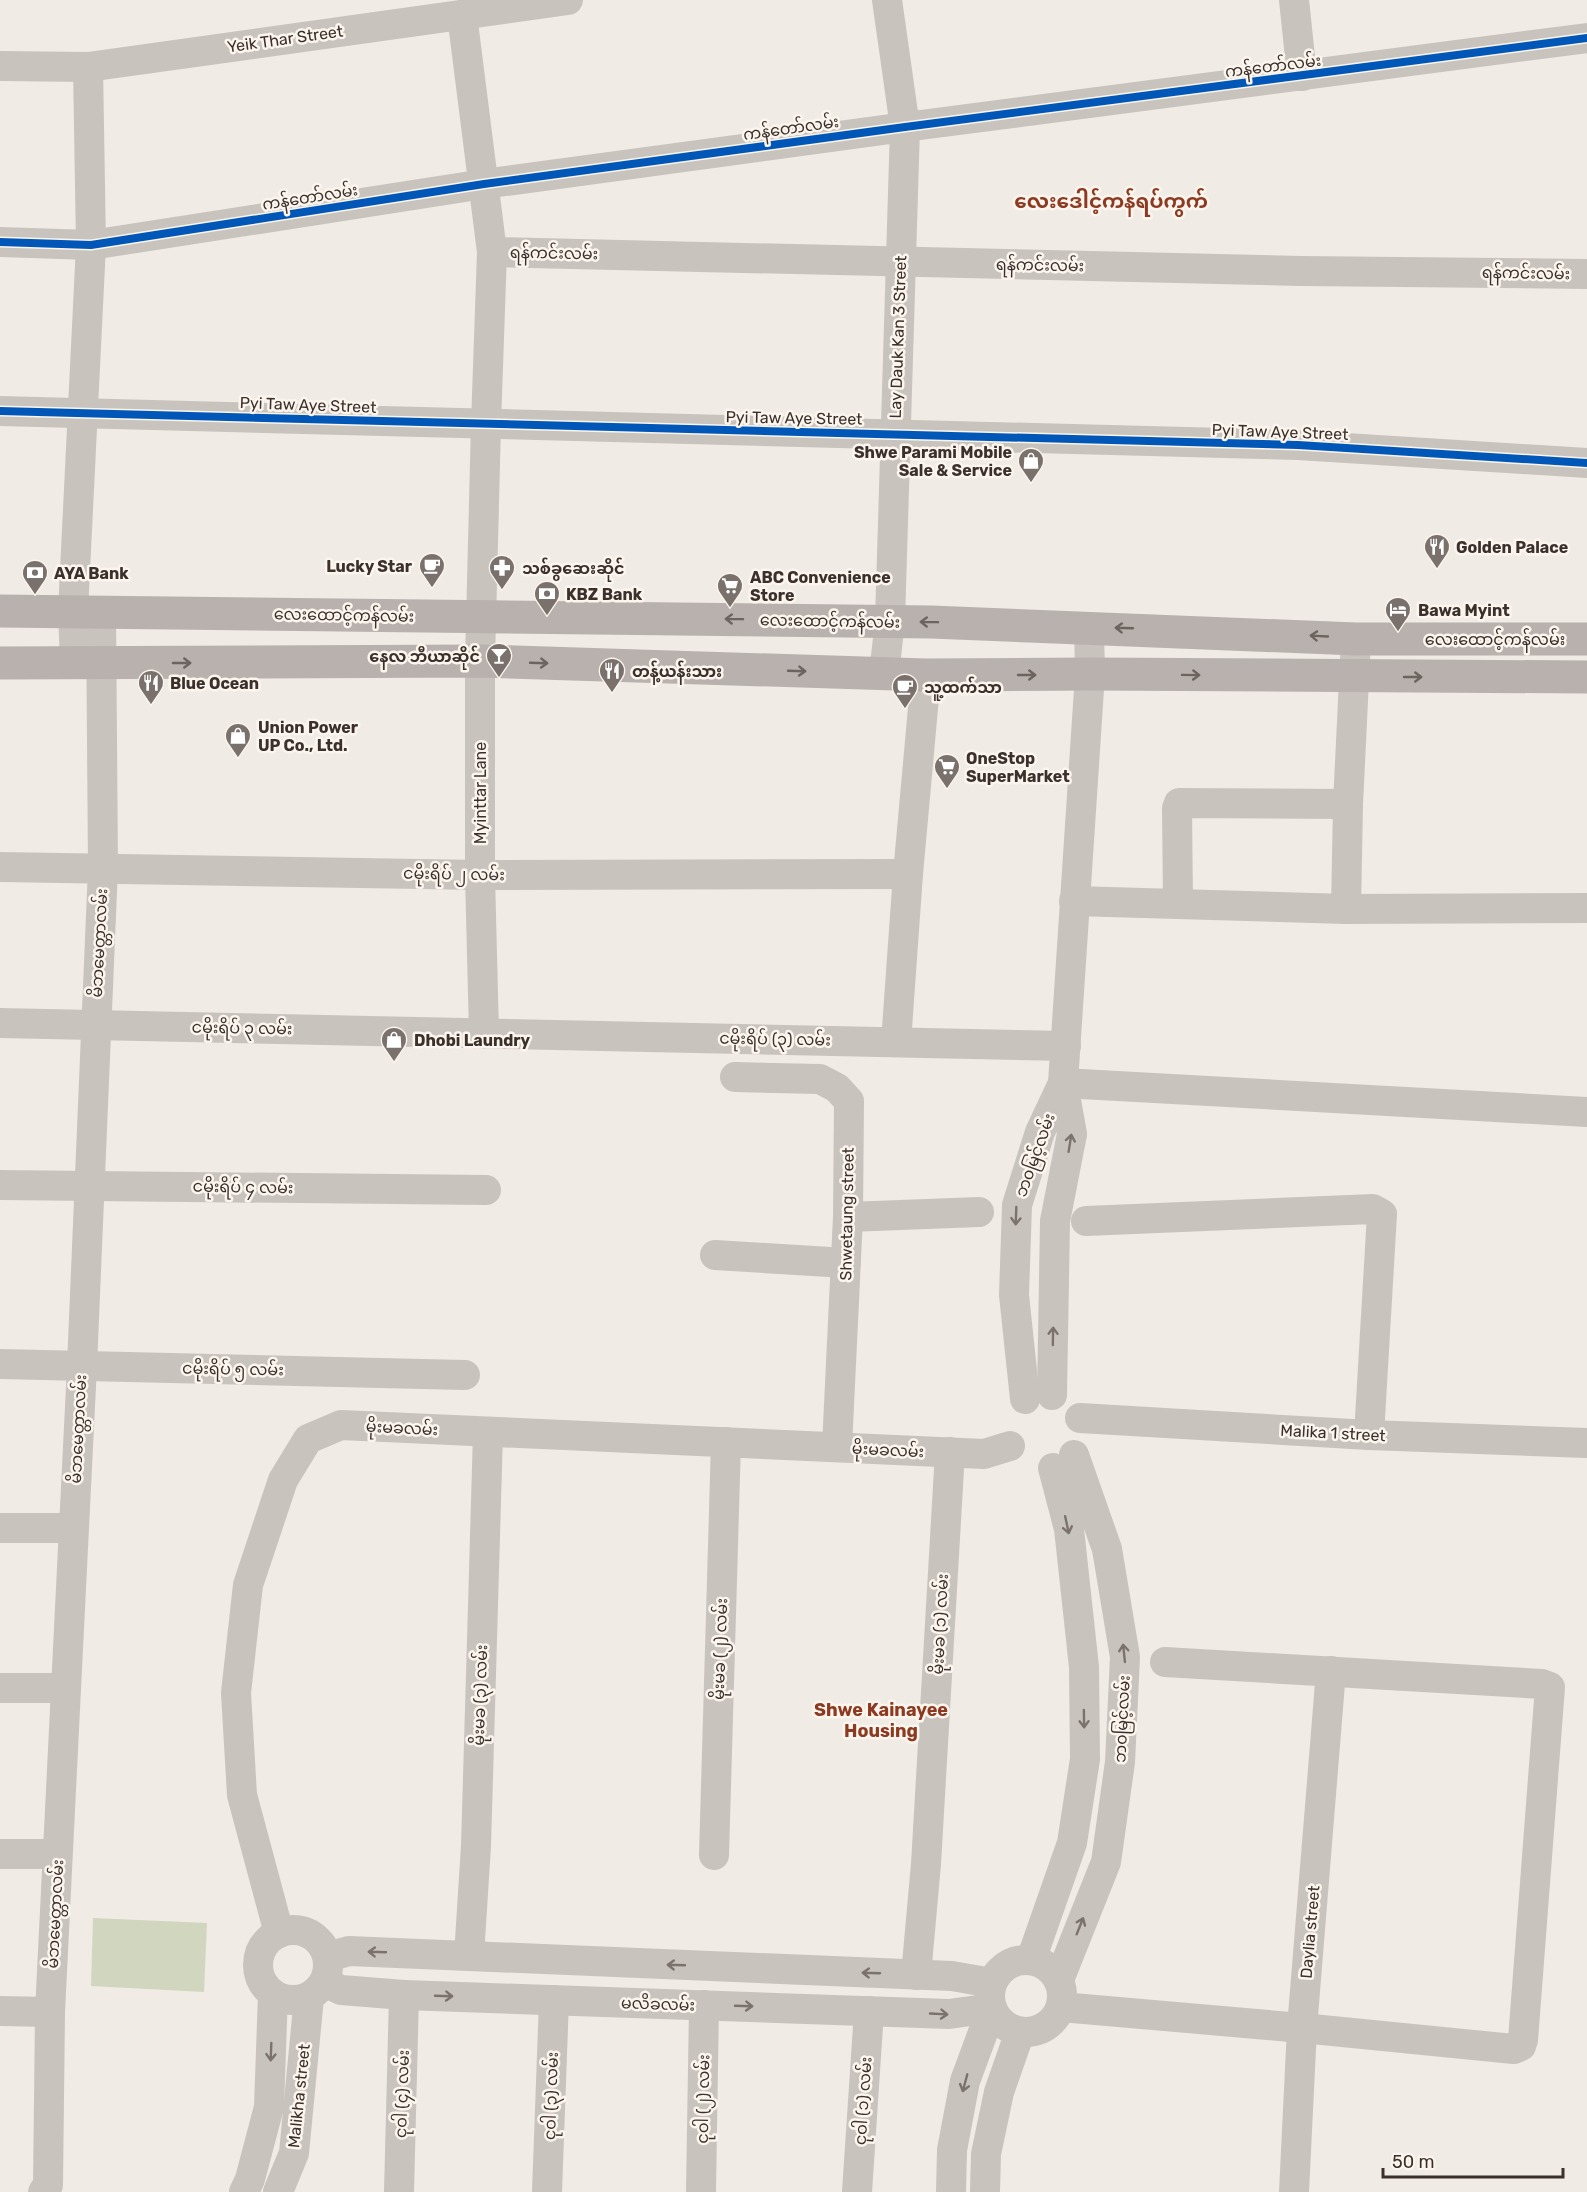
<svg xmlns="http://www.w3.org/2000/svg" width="1587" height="2192" viewBox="0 0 1587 2192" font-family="Rubik,'Noto Sans Myanmar',sans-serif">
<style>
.garden{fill:#d1d6bf}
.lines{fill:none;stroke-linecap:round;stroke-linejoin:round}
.minor{stroke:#c9c3be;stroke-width:30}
.major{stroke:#b8b1ad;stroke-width:33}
.cycleway-casing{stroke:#fbf5ee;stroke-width:11}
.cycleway{stroke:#0057b8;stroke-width:8}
.oneway{stroke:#6d645f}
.oneway2{stroke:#7b726d}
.labels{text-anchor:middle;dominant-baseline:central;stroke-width:5;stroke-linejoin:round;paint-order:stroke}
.street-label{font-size:16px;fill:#3b302b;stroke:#fbf5ee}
.poi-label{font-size:16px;font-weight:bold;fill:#3b302b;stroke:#fbf5ee;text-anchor:start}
.neighbourhood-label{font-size:18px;font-weight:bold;fill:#8c3b22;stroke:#fbf5ee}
.quarter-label{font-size:20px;font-weight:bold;fill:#8c3b22;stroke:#fbf5ee}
</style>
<rect width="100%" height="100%" fill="#f0ebe5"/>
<path class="garden" d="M93 1918 207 1923 204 1992 91 1986Z"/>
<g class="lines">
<g class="minor">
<path d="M1294 0 1302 76"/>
<path d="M462 15 492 252 486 424 480 661V875L484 1033"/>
<path d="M0 66 88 67 568 0"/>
<path d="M0 242 91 245 484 184 905 127 1587 38"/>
<path d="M492 252 1300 271 1587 274"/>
<path d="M0 411 1298 445 1587 463"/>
<path d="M75 663 73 611 91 245 88 67"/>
<path d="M884 674 890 621 905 127 887 0"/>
<path d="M0 867 480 875 908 874"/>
<path d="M1074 901 1346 909 1587 908"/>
<path d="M1178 904 1177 808 1179 803 1348 804"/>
<path d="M1346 909 1348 804 1356 639"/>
<path d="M0 1023 1066 1046"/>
<path d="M896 1042 908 874 926 675"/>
<path d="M735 1077 820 1079 837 1088 849 1101 848 1217 837 1447"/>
<path d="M1063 1083 1587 1112"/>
<path d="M0 1185 486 1190"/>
<path d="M848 1217 979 1212"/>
<path d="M1086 1221 1373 1209 1382 1214 1369 1435"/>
<path d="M715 1255 846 1263"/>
<path d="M0 1364 465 1375"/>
<path d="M1052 1395 1055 1221 1072 1134 1063 1083 1090 674 1089 627"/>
<path d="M1025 1399 1014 1295 1017 1205 1040 1132 1063 1083"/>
<path d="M1080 1418 1369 1435 1587 1443"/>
<path d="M0 1528H73"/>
<path d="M0 1688H65"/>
<path d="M0 1854H57"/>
<path d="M714 1855 726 1442"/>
<circle cx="293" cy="1965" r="35"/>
<path d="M279 1933 242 1795 236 1693 248 1585 283 1480 308 1439 341 1425 984 1454 1010 1446"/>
<path d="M469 1956 476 1846 488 1433"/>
<path d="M328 1957 349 1951 952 1976 992 1983"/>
<circle cx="1026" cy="1996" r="36"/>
<path d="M1031 1960 1072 1843 1085 1759 1084 1667 1069 1529 1053 1468"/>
<path d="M916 1975 926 1864 950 1452"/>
<path d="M1059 1980 1106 1862 1120 1762 1125 1657 1107 1549 1074 1455"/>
<path d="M324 1982 341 1990 404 1995 949 2014 992 2008 965 2081 952 2150 951 2192"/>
<path d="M1061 2007 1302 2028 1514 2049 1521 2046 1523 2040 1550 1687 1542 1684 1165 1662"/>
<path d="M0 2011 50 2012"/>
<path d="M43 2192 48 2185 50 2012 82 1366 103 868 101 612"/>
<path d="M244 2192 250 2179 269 2107 273 1994"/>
<path d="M278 2192 294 2153 309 1997"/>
<path d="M399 2192 404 1995"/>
<path d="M547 2192 554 2000"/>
<path d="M701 2192 704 2005"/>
<path d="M857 2192 869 2011"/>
<path d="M985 2192 986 2154 999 2092 1020 2032"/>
<path d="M1294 2192 1302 2028 1331 1671"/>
</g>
<g class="major">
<path d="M0 611 931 622 1356 639H1587"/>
<path d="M0 663 480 661 926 675 1090 674 1587 677"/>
</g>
<defs>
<g id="cycleway">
<path d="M0 242 91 245 484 184 905 127 1587 38"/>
<path d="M0 411 1298 445 1587 463"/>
</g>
</defs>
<use href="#cycleway" class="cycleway-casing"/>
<use href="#cycleway" class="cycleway"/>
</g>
<defs><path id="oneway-shaft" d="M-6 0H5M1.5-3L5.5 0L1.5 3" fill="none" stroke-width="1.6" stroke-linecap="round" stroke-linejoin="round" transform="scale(1.5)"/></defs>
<g class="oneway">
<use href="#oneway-shaft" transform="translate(734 619) rotate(-179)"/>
<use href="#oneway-shaft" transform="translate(929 622) rotate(-179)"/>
<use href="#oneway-shaft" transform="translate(1124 628) rotate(-178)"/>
<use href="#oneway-shaft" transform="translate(1319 636) rotate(-177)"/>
<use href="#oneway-shaft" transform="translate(182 663)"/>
<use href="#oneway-shaft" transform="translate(539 663) rotate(2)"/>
<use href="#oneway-shaft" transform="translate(797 671) rotate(2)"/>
<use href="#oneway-shaft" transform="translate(1027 675)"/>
<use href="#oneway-shaft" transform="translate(1191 675) rotate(1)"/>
<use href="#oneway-shaft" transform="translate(1413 677)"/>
</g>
<g class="oneway2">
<use href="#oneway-shaft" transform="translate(1070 1143) rotate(-81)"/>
<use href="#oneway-shaft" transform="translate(1016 1216) rotate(92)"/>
<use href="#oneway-shaft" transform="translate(1053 1336) rotate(-89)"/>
<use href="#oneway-shaft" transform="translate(1067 1525) rotate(78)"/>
<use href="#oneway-shaft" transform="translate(1124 1653) rotate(-96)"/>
<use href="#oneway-shaft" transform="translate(1084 1719) rotate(89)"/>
<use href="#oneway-shaft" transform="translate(1080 1926) rotate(-68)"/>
<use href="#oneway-shaft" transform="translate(377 1952) rotate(-178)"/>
<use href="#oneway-shaft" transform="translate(676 1965) rotate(-178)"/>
<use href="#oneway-shaft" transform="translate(871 1973) rotate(-178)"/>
<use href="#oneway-shaft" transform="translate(444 1996) rotate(2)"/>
<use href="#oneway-shaft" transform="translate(744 2006) rotate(2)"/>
<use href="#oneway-shaft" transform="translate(939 2014) rotate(3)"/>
<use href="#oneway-shaft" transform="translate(271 2052) rotate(92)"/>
<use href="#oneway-shaft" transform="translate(965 2083) rotate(105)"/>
</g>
<defs>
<symbol id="shop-pin" viewBox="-11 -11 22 30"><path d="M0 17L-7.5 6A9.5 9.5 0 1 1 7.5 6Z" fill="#7a716c" stroke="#fbf5ee"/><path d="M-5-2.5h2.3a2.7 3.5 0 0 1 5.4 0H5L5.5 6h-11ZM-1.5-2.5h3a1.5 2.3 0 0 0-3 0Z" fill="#fff"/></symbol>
<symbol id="restaurant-pin" viewBox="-11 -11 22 30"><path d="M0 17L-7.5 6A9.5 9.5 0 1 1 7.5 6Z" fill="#7a716c" stroke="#fbf5ee"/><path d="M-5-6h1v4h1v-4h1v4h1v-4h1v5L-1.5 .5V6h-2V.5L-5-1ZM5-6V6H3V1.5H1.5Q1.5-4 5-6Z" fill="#fff"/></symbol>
<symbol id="cafe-pin" viewBox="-11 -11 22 30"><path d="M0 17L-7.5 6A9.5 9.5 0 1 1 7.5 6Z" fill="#7a716c" stroke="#fbf5ee"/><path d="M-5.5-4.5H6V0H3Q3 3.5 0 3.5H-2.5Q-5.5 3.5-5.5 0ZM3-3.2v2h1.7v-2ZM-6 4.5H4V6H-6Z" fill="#fff"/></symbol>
<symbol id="pharmacy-pin" viewBox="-11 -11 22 30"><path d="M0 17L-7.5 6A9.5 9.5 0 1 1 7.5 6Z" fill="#7a716c" stroke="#fbf5ee"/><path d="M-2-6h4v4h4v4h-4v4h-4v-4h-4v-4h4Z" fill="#fff"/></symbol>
<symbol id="bank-pin" viewBox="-11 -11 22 30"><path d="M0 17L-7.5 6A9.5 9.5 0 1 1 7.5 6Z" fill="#7a716c" stroke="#fbf5ee"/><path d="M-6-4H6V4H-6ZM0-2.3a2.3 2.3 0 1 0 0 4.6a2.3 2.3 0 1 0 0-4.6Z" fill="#fff"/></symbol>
<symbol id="supermarket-pin" viewBox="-11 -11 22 30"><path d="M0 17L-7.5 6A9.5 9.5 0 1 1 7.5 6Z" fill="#7a716c" stroke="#fbf5ee"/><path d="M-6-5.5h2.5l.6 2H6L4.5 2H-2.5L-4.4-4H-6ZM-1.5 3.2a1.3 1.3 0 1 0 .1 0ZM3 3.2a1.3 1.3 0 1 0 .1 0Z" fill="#fff"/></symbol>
<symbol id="hotel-pin" viewBox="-11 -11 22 30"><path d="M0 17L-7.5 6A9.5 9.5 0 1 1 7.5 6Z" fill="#7a716c" stroke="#fbf5ee"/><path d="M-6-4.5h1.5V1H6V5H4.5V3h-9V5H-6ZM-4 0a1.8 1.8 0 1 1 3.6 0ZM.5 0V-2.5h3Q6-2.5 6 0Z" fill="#fff"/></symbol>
<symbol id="bar-pin" viewBox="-11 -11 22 30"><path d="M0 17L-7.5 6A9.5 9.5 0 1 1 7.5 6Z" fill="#7a716c" stroke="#fbf5ee"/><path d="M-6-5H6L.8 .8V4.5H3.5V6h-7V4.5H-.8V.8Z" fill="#fff"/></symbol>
</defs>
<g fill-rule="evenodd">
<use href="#shop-pin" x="1016" y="446" width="30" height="40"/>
<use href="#restaurant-pin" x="1422" y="532" width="30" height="40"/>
<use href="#cafe-pin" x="417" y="551" width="30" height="40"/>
<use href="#pharmacy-pin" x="487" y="553" width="30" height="40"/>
<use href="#bank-pin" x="20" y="558" width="30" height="40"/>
<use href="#supermarket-pin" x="715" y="571" width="30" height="40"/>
<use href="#bank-pin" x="532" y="579" width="30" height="40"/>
<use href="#hotel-pin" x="1383" y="595" width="30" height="40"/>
<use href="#bar-pin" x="484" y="641" width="30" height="40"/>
<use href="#restaurant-pin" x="597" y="656" width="30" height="40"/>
<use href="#restaurant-pin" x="136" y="668" width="30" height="40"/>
<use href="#cafe-pin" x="890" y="672" width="30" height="40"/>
<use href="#shop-pin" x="223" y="721" width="30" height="40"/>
<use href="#supermarket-pin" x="932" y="752" width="30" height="40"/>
<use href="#shop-pin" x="379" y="1025" width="30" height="40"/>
</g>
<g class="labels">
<g class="street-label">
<text transform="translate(285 39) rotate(-8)">Yeik Thar Street</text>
<text transform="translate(1273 66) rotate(-7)">ကန်တော်လမ်း</text>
<text transform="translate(791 128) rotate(-8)">ကန်တော်လမ်း</text>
<text transform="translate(310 197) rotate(-9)">ကန်တော်လမ်း</text>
<text transform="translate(554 253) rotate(1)">ရန်ကင်းလမ်း</text>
<text transform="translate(1040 265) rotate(1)">ရန်ကင်းလမ်း</text>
<text transform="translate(1526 273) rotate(1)">ရန်ကင်းလမ်း</text>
<text transform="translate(898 337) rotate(-88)">Lay Dauk Kan 3 Street</text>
<text transform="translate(308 405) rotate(2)">Pyi Taw Aye Street</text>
<text transform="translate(794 418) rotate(1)">Pyi Taw Aye Street</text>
<text transform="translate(1280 432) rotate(2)">Pyi Taw Aye Street</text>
<text transform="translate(344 615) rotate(1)">လေးထောင့်ကန်လမ်း</text>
<text transform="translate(830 621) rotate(1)">လေးထောင့်ကန်လမ်း</text>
<text x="1495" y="639">လေးထောင့်ကန်လမ်း</text>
<text transform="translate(480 793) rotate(-90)">Myinttar Lane</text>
<text transform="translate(454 874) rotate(1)">ငမိုးရိပ် ၂ လမ်း</text>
<text transform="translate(99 943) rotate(-87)">မိဘမေတ္တာလမ်း</text>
<text transform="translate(242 1028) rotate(1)">ငမိုးရိပ် ၃ လမ်း</text>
<text transform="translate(775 1039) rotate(1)">ငမိုးရိပ် (၃) လမ်း</text>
<text transform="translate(1035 1155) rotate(-70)">ဘ၀မြင့်လမ်း</text>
<text transform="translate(243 1187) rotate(1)">ငမိုးရိပ် ၄ လမ်း</text>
<text transform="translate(847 1214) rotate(-89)">Shwetaung street</text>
<text transform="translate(233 1369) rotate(1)">ငမိုးရိပ် ၅ လမ်း</text>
<text transform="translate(402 1428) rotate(3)">မိုးမခလမ်း</text>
<text transform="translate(78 1429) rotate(-87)">မိဘမေတ္တာလမ်း</text>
<text transform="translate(1333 1433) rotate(3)">Malika 1 street</text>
<text transform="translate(888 1450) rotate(3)">မိုးမခလမ်း</text>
<text transform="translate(940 1624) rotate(-87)">မိုးမခ (၁) လမ်း</text>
<text transform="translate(720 1649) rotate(-88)">မိုးမခ (၂) လမ်း</text>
<text transform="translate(480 1695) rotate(-88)">မိုးမခ (၃) လမ်း</text>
<text transform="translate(1122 1719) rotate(-87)">ဘ၀မြင့်လမ်း</text>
<text transform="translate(55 1914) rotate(-87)">မိဘမေတ္တာလမ်း</text>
<text transform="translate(1310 1932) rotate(-85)">Daylia street</text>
<text transform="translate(658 2004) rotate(2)">မလိခလမ်း</text>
<text transform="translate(402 2094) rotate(-88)">ငုဝါ (၄) လမ်း</text>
<text transform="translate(299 2096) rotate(-84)">Malikha street</text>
<text transform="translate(551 2096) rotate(-88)">ငုဝါ (၃) လမ်း</text>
<text transform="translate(703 2099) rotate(-89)">ငုဝါ (၂) လမ်း</text>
<text transform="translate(863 2101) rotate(-86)">ငုဝါ (၁) လမ်း</text>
</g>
<g class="poi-label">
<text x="1012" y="452" text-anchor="end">Shwe Parami Mobile<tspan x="1012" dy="18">Sale &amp; Service</tspan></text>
<text x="1456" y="547">Golden Palace</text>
<text x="412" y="566" text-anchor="end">Lucky Star</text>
<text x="522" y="568">သစ်ခွဆေးဆိုင်</text>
<text x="54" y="573">AYA Bank</text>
<text x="750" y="577">ABC Convenience<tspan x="750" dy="18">Store</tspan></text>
<text x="566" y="594">KBZ Bank</text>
<text x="1418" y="610">Bawa Myint</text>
<text x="480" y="656" text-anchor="end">နေလ ဘီယာဆိုင်</text>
<text x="632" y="671">တန့်ယန်းသား</text>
<text x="170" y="683">Blue Ocean</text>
<text x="924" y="687">သူ့ထက်သာ</text>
<text x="258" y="727">Union Power<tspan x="258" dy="18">UP Co., Ltd.</tspan></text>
<text x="966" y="758">OneStop<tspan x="966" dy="18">SuperMarket</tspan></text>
<text x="414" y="1040">Dhobi Laundry</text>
</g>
<g class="neighbourhood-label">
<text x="881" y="1710">Shwe Kainayee<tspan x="881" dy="21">Housing</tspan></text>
</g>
<g class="quarter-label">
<text x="1111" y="201">လေးဒေါင့်ကန်ရပ်ကွက်</text>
</g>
</g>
<path d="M1383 2168v9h180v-9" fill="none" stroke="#3b302b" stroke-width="3"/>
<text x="1392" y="2168" font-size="18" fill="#3b302b" stroke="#fbf5ee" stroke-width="4.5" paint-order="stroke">50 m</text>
</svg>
